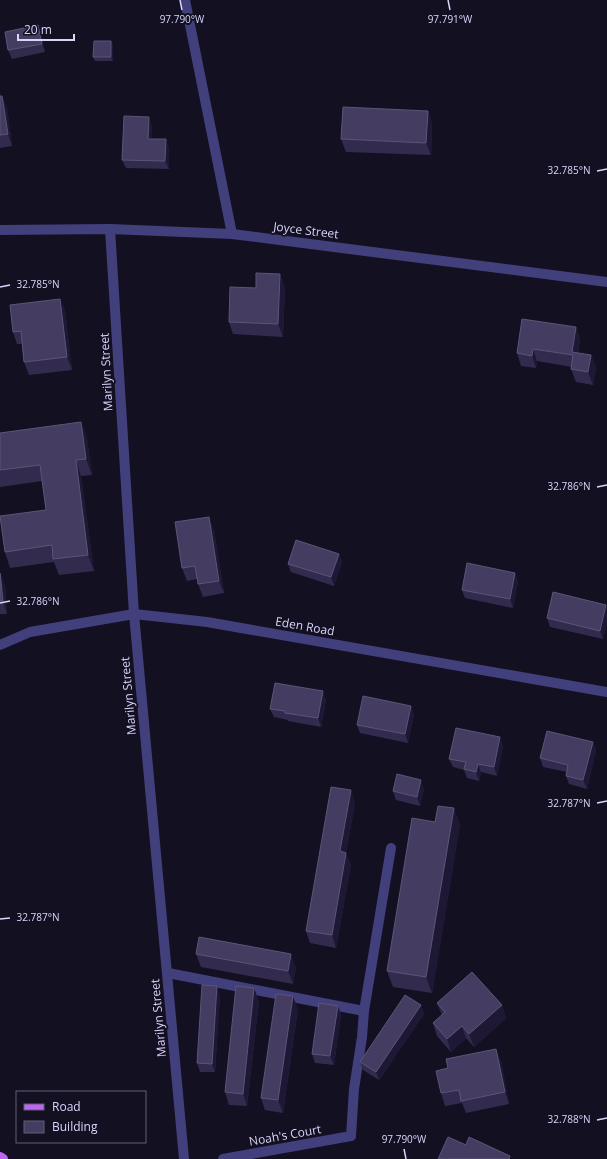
<svg xmlns="http://www.w3.org/2000/svg" width="607" height="1159" viewBox="0 0 607 1159" font-family="'Open Sans',sans-serif">
<style>
.lines{fill:none;stroke-linecap:round;stroke-linejoin:round}
.lane{stroke:#423f7d;stroke-width:10}
.street{stroke:#423f7d;stroke-width:10}
.primary{stroke:#be66f1;stroke-width:10}
.wall{fill:#322b4e}
.shaded-wall{fill:#1e1835}
.building{fill:#443d61;stroke:#5b5579}
.ticks{fill:none;stroke:#dad5fb;stroke-width:1.5}
.labels{text-anchor:middle;dominant-baseline:central;stroke-width:4;stroke-linejoin:round;paint-order:stroke}
.street-label{font-size:12px;fill:#dad5fb;stroke:#131022}
.ticks-label{font-size:10px;text-anchor:middle;fill:#dad5fb;stroke:#131022;stroke-width:4;stroke-linejoin:round;paint-order:stroke}
</style>
<rect width="100%" height="100%" fill="#131022"/>
<g class="lines">
<g class="lane">
<path d="M185 0 232 234"/>
<path d="M168 973 364 1011 362 1037 354 1089 351 1136"/>
<path d="M364 1011 391 848"/>
</g>
<g class="street">
<path d="M110 229 134 614 184 1159"/>
<path d="M0 230 110 229 232 234 607 282"/>
<path d="M0 645 30 632 134 614 207 622 607 692"/>
<path d="M223 1159 351 1136"/>
</g>
<path class="primary" d="M0 1157 3 1159"/>
</g>
<g class="wall">
<path d="M38 25 41 34 45 52 12 59 8 50Z"/>
<path d="M111 41 113 45V61H95L93 57Z"/>
<path d="M0 96H2L7 108 12 146 0 148Z"/>
<path d="M428 111 432 124 431 155 346 152 341 139Z"/>
<path d="M152 126 151 139 169 148V169L126 168 122 160Z"/>
<path d="M285 287 283 337 233 334 229 322 256 288Z"/>
<path d="M60 299 65 311 72 370 29 375 24 362 22 344H17L13 332Z"/>
<path d="M576 327 580 340 578 353 591 355 596 367 593 385 576 382 571 369 572 367 537 361 536 368 521 366 517 353Z"/>
<path d="M81 422 87 438 92 475 81 476 94 571 59 575 54 562 10 568 5 552 46 510 42 481 0 487V433Z"/>
<path d="M214 530 224 593 203 597 198 584 197 579 187 581 182 568Z"/>
<path d="M339 554 342 562 334 586 291 572 288 564Z"/>
<path d="M0 573 5 586 7 614H0Z"/>
<path d="M518 581 513 608 465 598 462 590Z"/>
<path d="M607 607V624L603 639 550 627 547 618Z"/>
<path d="M326 700 321 727 288 721V720L274 717 270 709Z"/>
<path d="M411 706 414 715 408 743 360 733 357 725Z"/>
<path d="M593 742 596 750 587 789 569 784 566 776 567 772 543 767 540 758Z"/>
<path d="M503 746 497 776 481 772 479 781 467 778 464 770 453 767 449 759Z"/>
<path d="M424 789 420 806 396 800 393 791Z"/>
<path d="M355 803 346 853 351 865 336 948 310 943 306 931Z"/>
<path d="M435 822 460 824 432 993 393 987 387 971Z"/>
<path d="M196 954 296 967 293 984 201 967Z"/>
<path d="M220 995 215 1072H200L197 1063Z"/>
<path d="M259 1001 247 1106 229 1105 225 1092Z"/>
<path d="M437 1003 502 1005 506 1018 474 1047 466 1038 451 1052 437 1036 433 1023 442 1015Z"/>
<path d="M421 1005 424 1014 379 1080 363 1070 360 1062Z"/>
<path d="M338 1006 341 1015 334 1065 315 1063 312 1054Z"/>
<path d="M298 1009 283 1113 265 1110 261 1098Z"/>
<path d="M501 1061 509 1104 466 1113 462 1103 445 1106 441 1093Z"/>
</g>
<g class="shaded-wall">
<path d="M38 25 41 34 45 52 42 44Z"/>
<path d="M111 41 113 45V61L111 57Z"/>
<path d="M2 96 7 108 12 146 8 134Z"/>
<path d="M428 111 432 124 431 155 426 143Z"/>
<path d="M149 117 152 126 151 148 148 139Z"/>
<path d="M166 139 169 148V169L165 161Z"/>
<path d="M280 274 285 287 283 337 278 324Z"/>
<path d="M60 299 65 311 72 370 67 357Z"/>
<path d="M576 327 580 340 576 363 572 352Z"/>
<path d="M533 349 537 361 536 368 532 356Z"/>
<path d="M591 355 596 367 593 385 588 372Z"/>
<path d="M81 422 87 438 92 475 86 459Z"/>
<path d="M76 460 81 476 94 571 88 555Z"/>
<path d="M209 517 214 530 224 593 219 581Z"/>
<path d="M339 554 342 562 334 586 331 577Z"/>
<path d="M0 573 5 586 7 614 3 601Z"/>
<path d="M515 573 518 581 513 608 510 599Z"/>
<path d="M606 605 607 607V624L603 639 600 631Z"/>
<path d="M323 691 326 700 321 727 318 718Z"/>
<path d="M411 706 414 715 408 743 405 734Z"/>
<path d="M500 737 503 746 497 776 494 767Z"/>
<path d="M593 742 596 750 587 789 583 780Z"/>
<path d="M478 764 481 772 479 781 476 772Z"/>
<path d="M421 780 424 789 420 806 417 797Z"/>
<path d="M351 790 355 803 344 864 340 851Z"/>
<path d="M454 808 460 824 432 993 426 977Z"/>
<path d="M346 853 351 865 336 948 332 935Z"/>
<path d="M291 954 296 967 293 984 288 971Z"/>
<path d="M217 986 220 995 215 1072 212 1064Z"/>
<path d="M254 988 259 1001 247 1106 243 1094Z"/>
<path d="M293 996 298 1009 283 1113 278 1100Z"/>
<path d="M421 1005 424 1014 379 1080 376 1072Z"/>
<path d="M502 1005 506 1018 474 1047 469 1034Z"/>
<path d="M338 1006 341 1015 334 1065 330 1056Z"/>
<path d="M462 1026 466 1038 451 1052 447 1039Z"/>
<path d="M496 1049 501 1061 509 1104 505 1092Z"/>
</g>
<g class="building">
<path d="M38 25 42 44 8 50 5 32Z"/>
<path d="M94 41H111V57H93Z"/>
<path d="M0 96H2L8 134 0 135Z"/>
<path d="M343 107 428 111 426 143 341 139Z"/>
<path d="M124 116 149 117 148 139H166L165 161 122 160Z"/>
<path d="M256 273 280 274 278 324 229 322 230 287 256 288Z"/>
<path d="M60 299 67 357 24 362 21 331 13 332 10 305Z"/>
<path d="M522 319 576 327 572 352 591 355 588 372 571 369 573 355 533 349 532 356 517 353Z"/>
<path d="M81 422 86 459 76 460 88 555 53 559 52 545 5 552 0 516 46 510 40 465 0 470V433Z"/>
<path d="M209 517 219 581 198 584 195 566 182 568 175 522Z"/>
<path d="M296 540 339 554 331 577 288 564Z"/>
<path d="M467 563 515 573 510 599 462 590Z"/>
<path d="M0 573 3 601H0Z"/>
<path d="M553 592 606 605 600 631 547 618Z"/>
<path d="M275 683 323 691 318 718 285 713V711L270 709Z"/>
<path d="M363 696 411 706 405 734 357 725Z"/>
<path d="M456 728 500 737 494 767 478 764 476 772 464 769 466 762 449 759Z"/>
<path d="M547 731 593 742 583 780 566 776 568 765 540 758Z"/>
<path d="M397 774 421 780 417 797 393 791Z"/>
<path d="M331 787 351 790 340 851 346 853 332 935 306 931Z"/>
<path d="M438 806 454 808 426 977 387 971 412 818 435 822Z"/>
<path d="M199 937 291 954 288 971 196 954Z"/>
<path d="M472 972 502 1005 469 1034 462 1026 447 1039 433 1023 445 1012 437 1003Z"/>
<path d="M202 985 217 986 212 1064 197 1063Z"/>
<path d="M236 986 254 988 243 1094 225 1092Z"/>
<path d="M276 994 293 996 278 1100 261 1098Z"/>
<path d="M405 995 421 1005 376 1072 360 1062Z"/>
<path d="M319 1003 338 1006 330 1056 312 1054Z"/>
<path d="M496 1049 505 1092 461 1101 459 1090 441 1093 436 1071 448 1068 446 1059Z"/>
<path d="M448 1137 466 1145 469 1137 510 1156 509 1159H438Z"/>
</g>
<path class="ticks" d="M180 0 182 10M448 0 450 10M597 171 607 169M0 287 10 285M597 487 607 485M0 603 10 601M597 803 607 801M0 919 10 918M597 1120 607 1118M404 1149 406 1159"/>
<g class="labels">
<g class="street-label">
<text transform="translate(306 230) rotate(7)">Joyce Street</text>
<text transform="translate(106 372) rotate(-93)">Marilyn Street</text>
<text transform="translate(305 626) rotate(10)">Eden Road</text>
<text transform="translate(128 696) rotate(-95)">Marilyn Street</text>
<text transform="translate(158 1018) rotate(-95)">Marilyn Street</text>
<text transform="translate(285 1135) rotate(-10)">Noah's Court</text>
</g>
</g>
<g class="ticks-label">
<text x="182" y="23">97.790°W</text>
<text x="450" y="23">97.791°W</text>
<text x="569" y="174">32.785°N</text>
<text x="38" y="288">32.785°N</text>
<text x="569" y="490">32.786°N</text>
<text x="38" y="605">32.786°N</text>
<text x="569" y="807">32.787°N</text>
<text x="38" y="921">32.787°N</text>
<text x="569" y="1123">32.788°N</text>
<text x="404" y="1143">97.790°W</text>
</g>
<rect x="16" y="1091" width="130" height="52" fill="#131022" stroke="#635f79"/>
<rect x="24" y="1104" width="20" height="6" fill="#be66f1" stroke="#635f79"/>
<text x="52" y="1111" font-size="12" fill="#dad5fb">Road</text>
<rect x="24" y="1121" width="20" height="12" fill="#443d61" stroke="#635f79"/>
<text x="52" y="1131" font-size="12" fill="#dad5fb">Building</text>
<path d="M18 34v6h56v-6" fill="none" stroke="#dad5fb" stroke-width="2"/>
<text x="24" y="34" font-size="12" fill="#dad5fb" stroke="#131022" stroke-width="3" paint-order="stroke">20 m</text>
</svg>
